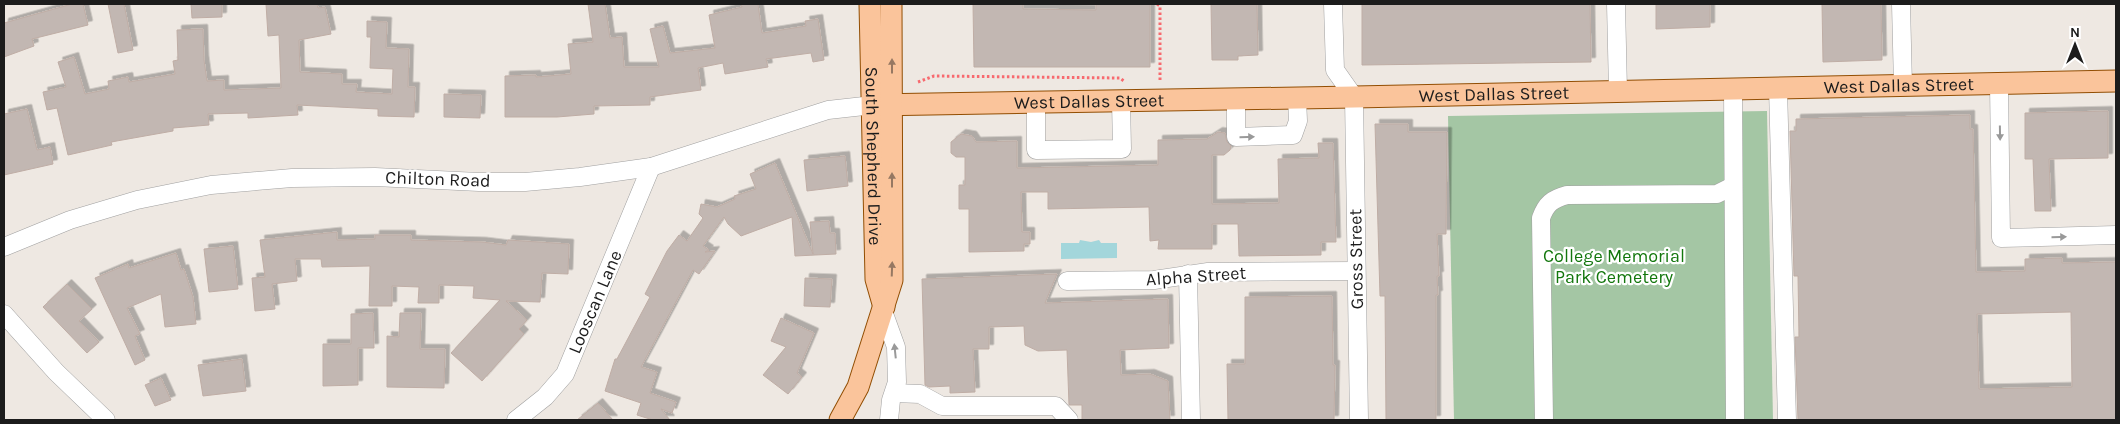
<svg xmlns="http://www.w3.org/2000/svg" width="2120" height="424" viewBox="0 0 2120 424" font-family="Karla,sans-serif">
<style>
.cemetery{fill:#a4c6a4}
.water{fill:#a3d6db}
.building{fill:#c2b7b2;stroke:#bfada5;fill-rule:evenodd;filter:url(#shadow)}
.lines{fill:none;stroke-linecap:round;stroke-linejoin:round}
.minor-casing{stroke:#a0a0a0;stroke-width:19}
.major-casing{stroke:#924e03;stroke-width:23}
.path{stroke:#f76a6f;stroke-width:3;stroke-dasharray:2.5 2.5;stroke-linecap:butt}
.minor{stroke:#fff;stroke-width:18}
.major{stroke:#fac49b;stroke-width:21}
.oneway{fill:#967862}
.oneway2{fill:#999}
.labels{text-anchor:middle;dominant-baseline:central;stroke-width:4.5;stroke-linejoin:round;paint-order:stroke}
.street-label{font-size:18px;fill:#1c1c1c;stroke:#fff}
.park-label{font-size:18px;fill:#13770d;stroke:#fff}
</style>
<defs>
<filter id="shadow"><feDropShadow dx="4.5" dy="-4.5" stdDeviation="0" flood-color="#0004"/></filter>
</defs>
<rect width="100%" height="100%" fill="#eee8e2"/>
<path class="cemetery" d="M1767 111 1773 420H1454L1448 116Z"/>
<path class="water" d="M1080 240 1091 242 1099 240 1101 243H1117V258L1061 259V243H1079Z"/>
<g class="building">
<path d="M72 4H83L88 25 32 39 34 46 4 57V23Z"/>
<path d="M108 4H124L133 50 118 53Z"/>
<path d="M191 4H222V17L192 18Z"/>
<path d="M266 4H317L318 8 325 7 331 34 299 40 300 72 342 74V84H357L356 92 392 94 393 69 370 68 371 37H367V21L387 22 386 48 409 49 408 87H415L414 117 378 116V109L297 105 298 115 248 118V113L208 114 209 125 173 128V131L111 142 112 145 68 155 57 108 47 110 43 92 66 87 58 62 74 57 85 94 109 89 108 81 128 77 129 82 175 74 173 61 178 60 177 30 203 29 204 60 207 81 224 80V90L281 88 279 35 268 36Z"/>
<path d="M588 4H605L610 38 622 37 624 67H659L650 29 663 26 670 53 715 48 709 15 742 7 741 4H758L762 33 806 26 805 21 818 19 824 60 813 62 811 53 766 59 768 67 725 74 723 63 698 68 701 90 650 97V105L594 106V114L557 117H505V76L536 75V77L571 74 568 44 593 42Z"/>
<path d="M973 4H1023V9L1096 10V4H1150V67H974Z"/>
<path d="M1211 4H1257L1258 55 1238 56V60H1212Z"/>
<path d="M1362 4H1590L1591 62 1362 65Z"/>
<path d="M1656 4H1710V27L1656 29Z"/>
<path d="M1822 4H1881L1882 60 1823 62Z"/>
<path d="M444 94 481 95 480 118 444 117Z"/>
<path d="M27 109 37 150 50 147 53 164 4 175V114Z"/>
<path d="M2108 111V158L2049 159 2051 211H2035L2033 159H2025V113Z"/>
<path d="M1970 115V129H1973L1976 272 2025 271V259L2062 258V263L2116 262V420H1798L1795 337H1799L1798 276H1794L1790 131H1796V119ZM2071 312 2072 387 1979 389 1977 314Z"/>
<path d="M1375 124H1408V132H1447L1446 234H1437L1439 276H1437L1438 295H1436V420H1386L1385 296H1380Z"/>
<path d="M1218 132 1225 133 1227 142 1231 146 1230 150 1224 155H1212V204L1279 203 1278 159 1319 158 1318 143H1333L1336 242H1321V255L1239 256 1238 224H1212V249H1158L1159 240 1150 241 1149 207 1048 209V192H1021L1022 232H1030V244H1024V251L969 252V209H959V185H965V157H956L951 153V142L961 134 972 136 976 142 1017 141V168L1158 165V140L1207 139Z"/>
<path d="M845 156 848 186 807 191 804 160Z"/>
<path d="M775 163 813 254 810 222 829 221 830 233H835L836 254 795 256 792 217 741 236 728 224 724 217 703 246 709 250 705 252 715 251 699 274 693 270 641 367 657 372 650 393 676 402 672 413 661 409 670 420H653L637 415 641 403 605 391 615 359H617L650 297 645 294 667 251 679 235 687 241 703 218 699 214 701 204 717 207 735 199 734 196 756 189 750 174Z"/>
<path d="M337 232V240L375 239V235H411V240L482 242 506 245 508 240 569 244 568 274 542 273 540 302 506 301 527 320 519 329 524 334 482 381 451 353 500 300 473 298 474 286 439 285V303H418L419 287 392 286V306H369L370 266 322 267 321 259H295L297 281 272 284 275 309 255 311 252 278 265 277 260 240Z"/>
<path d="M233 246 238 289 209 292 204 249Z"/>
<path d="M176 253 181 270 184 269 193 297 196 324 165 327 161 294 127 308 140 334 135 336 145 360 135 365 95 278 128 264 129 268Z"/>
<path d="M1057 274 1045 303 1168 299 1169 348 1120 350 1121 375 1150 374 1168 381 1170 420H1082V405H1069L1067 350 1038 351 1025 345 1024 326 989 327V349H973L975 392 950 393V386L929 387 925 385 922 279Z"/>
<path d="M805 278 832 279 830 307 804 306Z"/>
<path d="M67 284 92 309 79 321 99 342 87 353 43 307Z"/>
<path d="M1332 296 1333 365H1335L1334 420H1228L1227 364H1245V297Z"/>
<path d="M373 313 374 348H358V385L323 386V344H351V314Z"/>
<path d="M400 313H421L420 349H445L444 388 387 387V336L399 337Z"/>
<path d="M781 318 814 333 797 373 802 377 788 394 763 375 786 347 771 341Z"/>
<path d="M242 359 246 391 203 396 198 365Z"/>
<path d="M161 378 171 400 155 406 145 385Z"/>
<path d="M598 403 613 420H577Z"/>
</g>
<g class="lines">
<defs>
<g id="minor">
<path d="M1333 4 1335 70 1354 97 1359 420"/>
<path d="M1616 4 1618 91"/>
<path d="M1901 4 1903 86"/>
<path d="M1999 84 2001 238 2116 235"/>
<path d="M1778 88 1787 420"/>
<path d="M1733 89 1735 420"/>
<path d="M1236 99V137L1293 135 1298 121 1297 98"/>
<path d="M1036 102V150L1122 149 1121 101"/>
<path d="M4 247 70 220 137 200 211 185 292 178 375 177 479 182H525L580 177 651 167 828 110 873 105"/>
<path d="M1188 274 1191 420"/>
<path d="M1067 281 1154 280 1208 272 1356 271"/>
<path d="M883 311 896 347 897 382 891 400 889 420"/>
<path d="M4 314 56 372 106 420"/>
<path d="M894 393 920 394 942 406H1056L1069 420"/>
<path d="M516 420 545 397 565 374 651 167"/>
<path d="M1544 420 1541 218C1546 204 1552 199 1567 195L1717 194 1733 186"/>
</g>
<g id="major">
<path id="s1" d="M870 4 876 279 884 307"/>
<path id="s2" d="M873 105 1354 97 2116 81"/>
<path d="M840 420 858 387 892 280 891 4"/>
</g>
</defs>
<use href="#minor" class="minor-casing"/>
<use href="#major" class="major-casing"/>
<g class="path">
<path d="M1157 4 1160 6V81"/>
<path d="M918 82 934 76 1120 78 1125 82"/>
</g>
<use href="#minor" class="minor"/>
<use href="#major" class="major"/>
</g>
<defs><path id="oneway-solid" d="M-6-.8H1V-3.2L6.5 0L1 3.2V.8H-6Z" transform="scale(1.25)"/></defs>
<g class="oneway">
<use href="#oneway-solid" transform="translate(892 66) rotate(-90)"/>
<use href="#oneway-solid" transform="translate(892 180) rotate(-90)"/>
<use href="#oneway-solid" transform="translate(892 269) rotate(-88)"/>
</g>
<g class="oneway2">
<use href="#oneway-solid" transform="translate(2000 133) rotate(89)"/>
<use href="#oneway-solid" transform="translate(1247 137) rotate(-1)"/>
<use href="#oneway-solid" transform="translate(2059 237) rotate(-1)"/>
<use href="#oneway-solid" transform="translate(895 351) rotate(-96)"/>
</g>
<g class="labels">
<g class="street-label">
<text stroke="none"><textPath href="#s2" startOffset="1026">West Dallas Street</textPath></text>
<text stroke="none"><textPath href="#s2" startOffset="621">West Dallas Street</textPath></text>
<text stroke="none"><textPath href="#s2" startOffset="216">West Dallas Street</textPath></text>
<text stroke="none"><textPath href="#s1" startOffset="152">South Shepherd Drive</textPath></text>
<text transform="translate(438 179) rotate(2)">Chilton Road</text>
<text transform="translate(1356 259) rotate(-91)">Gross Street</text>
<text transform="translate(1196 276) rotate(-4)">Alpha Street</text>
<text transform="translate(595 302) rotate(-67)">Looscan Lane</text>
</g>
<g class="park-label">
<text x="1614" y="256">College Memorial<tspan x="1614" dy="21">Park Cemetery</tspan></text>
</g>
</g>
<rect width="2120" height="424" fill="none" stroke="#1c1c1c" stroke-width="10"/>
<g transform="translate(2075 45)" stroke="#ffffff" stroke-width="4" paint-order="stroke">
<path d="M0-4L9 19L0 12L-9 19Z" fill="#1c1c1c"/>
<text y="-8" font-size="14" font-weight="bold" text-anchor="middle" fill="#1c1c1c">N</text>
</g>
</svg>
